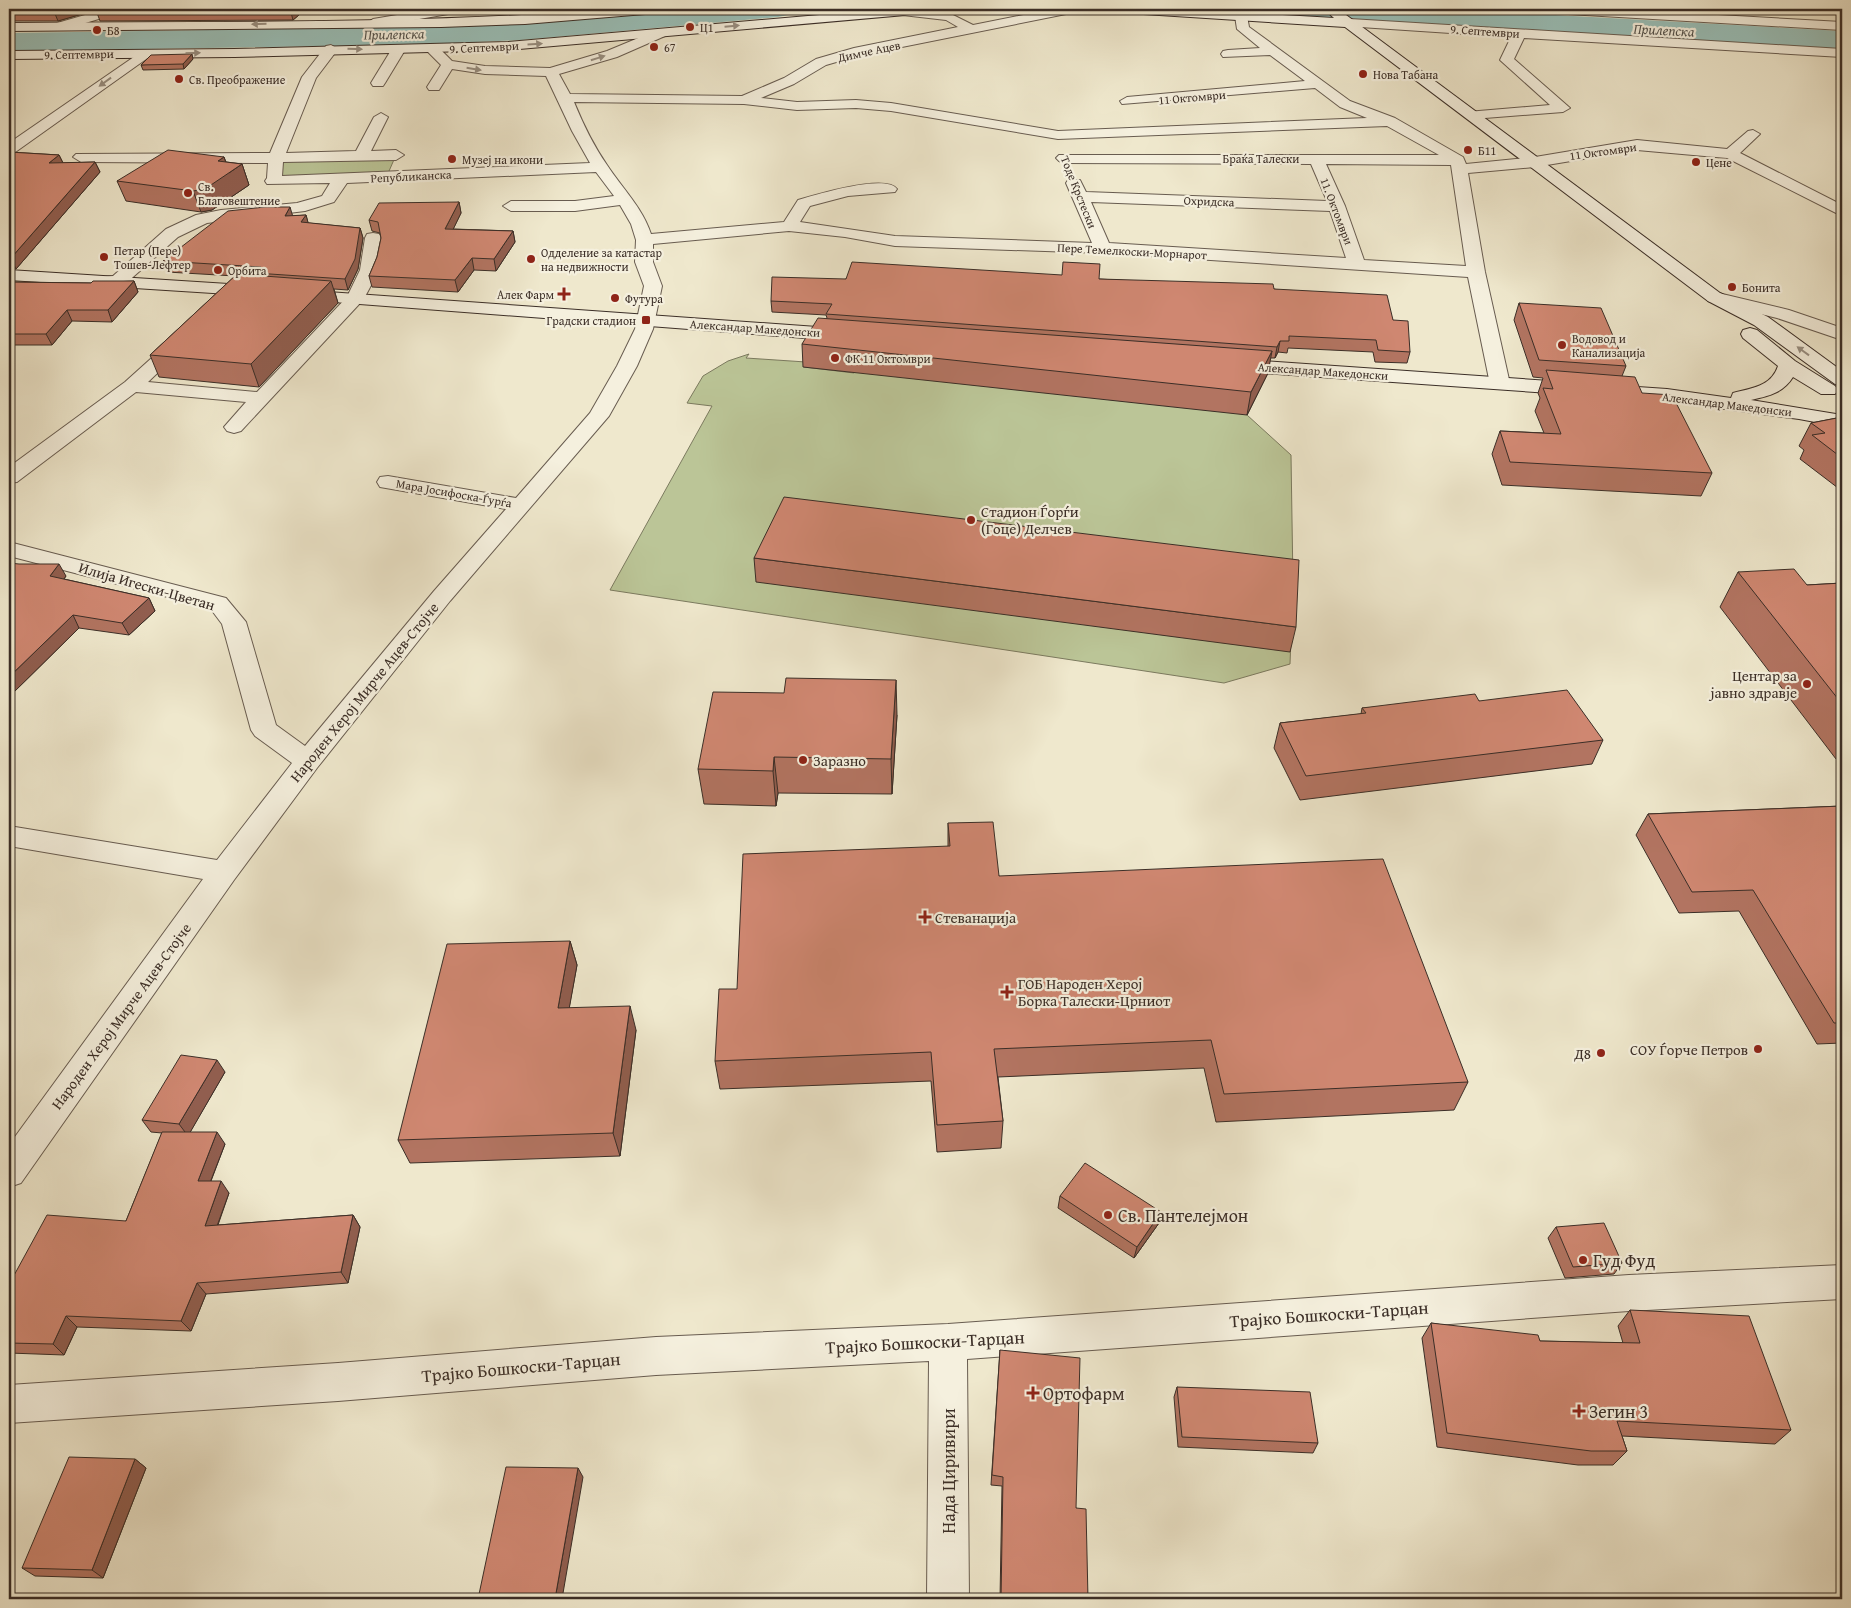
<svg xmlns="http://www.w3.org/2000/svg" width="1851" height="1608" viewBox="0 0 1851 1608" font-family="'Gentium Book Plus',serif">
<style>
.green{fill:#bbc597;stroke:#7b7a5f}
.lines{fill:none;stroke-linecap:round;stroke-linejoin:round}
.river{fill:#9ac0b9;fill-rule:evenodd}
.street-casing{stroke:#685c50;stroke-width:2}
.secondary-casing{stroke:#3b2e27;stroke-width:2}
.street{fill:#f5f0de;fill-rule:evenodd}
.secondary{fill:#f5f0de;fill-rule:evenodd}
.wall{fill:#b27461;stroke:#3b2e27}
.shaded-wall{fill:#915e4f;stroke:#3b2e27}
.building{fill:#cf8771;stroke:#3b2e27}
.oneway{fill:#988f82}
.poi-dot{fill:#8f2418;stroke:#f5f0de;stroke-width:2}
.labels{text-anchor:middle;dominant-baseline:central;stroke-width:4.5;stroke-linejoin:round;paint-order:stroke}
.far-poi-label{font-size:12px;fill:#3b2e27;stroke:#f5f0de;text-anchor:start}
.far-street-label{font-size:12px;fill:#3b2e27;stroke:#f5f0de}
.far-water-label{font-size:14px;font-style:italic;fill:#53524c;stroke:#f5f0de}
.poi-label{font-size:15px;fill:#3b2e27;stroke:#f5f0de;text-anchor:start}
.street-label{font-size:15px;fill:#3b2e27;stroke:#f5f0de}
.near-poi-label{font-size:18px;fill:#3b2e27;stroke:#f5f0de;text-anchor:start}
.near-street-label{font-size:18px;fill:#3b2e27;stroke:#f5f0de}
</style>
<rect width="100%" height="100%" fill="#efe8cd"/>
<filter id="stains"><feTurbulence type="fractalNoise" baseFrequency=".004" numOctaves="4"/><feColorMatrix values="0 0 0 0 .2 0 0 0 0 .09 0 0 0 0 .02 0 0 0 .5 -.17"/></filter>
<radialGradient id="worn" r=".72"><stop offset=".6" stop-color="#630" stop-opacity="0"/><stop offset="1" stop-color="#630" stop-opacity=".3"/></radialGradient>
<g class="green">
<path d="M396 155 386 178 273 181 276 158Z"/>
<path d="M749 354 746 358 806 362 804 367 854 373 864 354 1270 368 1247 415 1291 455 1293 584 1290 664 1224 683 610 590 712 406 687 403 703 376 728 361Z"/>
</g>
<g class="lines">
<g class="river">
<path d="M682 9H792L788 15 778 17 522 40 410 45 9 51V33L410 27 522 22Z"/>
<path d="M1292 9H1449L1842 31V49L1306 17 1296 15Z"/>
</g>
<defs>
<g id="street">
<path d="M106 9H124L122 12 62 30 56 26 57 23Z"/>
<path d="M433 9H460L454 13 373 27 367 23 373 19Z"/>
<path d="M893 9 949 13 973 25 1053 9H1077L1071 13 857 56 826 65 794 84 761 98 797 102 856 100 891 103 1058 131 1367 118 1340 107 1315 88 1122 104 1120 101 1127 97 1305 81 1270 55 1223 57 1221 54 1223 51 1228 50 1260 48 1237 29 1235 16 1241 12 1247 16 1249 27 1350 101 1395 118 1463 157 1466 164 1535 157 1637 140 1727 149 1748 131 1753 130 1760 134 1740 153 1842 205V216L1727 158 1637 150 1535 167 1468 173 1485 272 1510 384 1507 388H1493L1490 384 1468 277 1103 253 895 246 845 237 789 231 653 244V262L662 286 653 329 637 366 609 416 450 601 317 768 234 880 21 1183 9 1187V1145L203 879 9 846V826L217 860 292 763 255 736 251 730 222 624 210 608 9 556V542L226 598 246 622 276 725 305 746 434 591 506 509 380 487 377 482 380 477 388 476 516 498 590 413 617 366 635 329 644 286 635 262 636 240 631 224 620 205 575 211H511L503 206 511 201H575L614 196 596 172 347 183 334 202 305 211 207 223 178 237 124 285 87 288 81 287 78 283 81 279 113 276 166 229 196 215 221 210 297 203 322 196 330 183 267 184 265 181 267 178 268 163 81 162 73 157 76 154 270 153 302 77 326 46 331 45 338 49 316 78 286 153 356 151 374 117 381 113 388 117 371 151 396 150 404 155 396 160 283 162 282 176 590 163 572 131 546 76 485 74 452 69 439 90H429L427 87 441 65 425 49 427 46H437L452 61 485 66 550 68 607 51 660 29 667 33 665 36 617 57 559 74 570 94 742 96 784 78 816 59 854 48 958 27 946 20 894 14ZM574 102 744 104 797 110 856 108 891 111 1058 139 1387 126 1439 155H1059L1056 158 1059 161 1064 163 1311 164 1327 201 1086 192 1080 180H1068L1066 183 1092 243 895 236 800 222 810 206 848 196 895 192 897 189C886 173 815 195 798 200L784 222 651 234C642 207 622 188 607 165 593 145 583 124 574 102ZM1326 164 1451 165 1466 266 1364 260 1345 206ZM1091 202 1330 211 1346 258 1109 243Z"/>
<path d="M1545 9H1612L1842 22V30L1551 13Z"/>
<path d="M1350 19 1842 49V57L1524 38 1514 59 1570 108 1563 112 1472 119 1465 115 1467 112 1550 105 1500 60 1511 37 1345 26 1344 23 1345 20Z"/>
<path d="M398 46 405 50 385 83 383 86H373L371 83 393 47Z"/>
<path d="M144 50 149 51 151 54 149 57 14 153 9 155V143Z"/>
<path d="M373 233 379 234C390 251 372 285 363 300L241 431 234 433 227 431 224 427 246 402 136 392 17 482 9 483V467L125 382 175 337H189L191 341 148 382 257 392 347 297 360 270 365 238 367 234Z"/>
<path d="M1714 292 1789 310 1842 328V340L1777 318 1708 301 1705 297 1708 293Z"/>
<path d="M1842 1265V1299L1629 1311 967 1359 969 1599H927L929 1361 656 1375 338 1401 9 1423V1385L338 1363 656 1337 948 1324 1629 1275Z"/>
</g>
<g id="secondary">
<path d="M614 9H663L657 13 525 24 441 27 9 31V23C211 21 413 25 614 9Z"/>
<path d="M888 9H934L928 13 508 50 234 57 9 59V51L234 49 508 42Z"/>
<path d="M1122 9H1184L1334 18 1324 9H1338L1720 293 1768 317 1842 371V386L1835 384 1754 325 1708 301 1345 27 1128 13Z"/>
<path d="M9 270 259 286 265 287 268 291 265 295 259 296 9 280Z"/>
<path d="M300 290 845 329 852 331 854 335 852 339 845 341 294 299 291 295 294 291Z"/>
<path d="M1750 328 1757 330 1795 361 1835 386 1838 390 1835 394H1821L1793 377C1783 393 1769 396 1751 400L1842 415V427L1799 419 1667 401 1232 371 1225 369 1222 365 1225 361 1232 359 1667 389 1731 398 1733 393C1751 388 1771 387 1778 366L1743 338 1741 334 1743 330Z"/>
</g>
</defs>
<use href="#street" class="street-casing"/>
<use href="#secondary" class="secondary-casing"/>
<use href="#street" class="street"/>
<use href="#secondary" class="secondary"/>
</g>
<g class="wall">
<path d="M9 9H306L293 20 100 21 96 10 58 21H9Z"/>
<path d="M478 9H553L548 12 494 13Z"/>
<path d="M193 59 184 69 143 70 141 65Z"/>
<path d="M9 152 59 155 63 163 95 162 100 172 16 269H9Z"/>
<path d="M224 157 226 162 242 164 249 185 212 210 201 212 126 201 117 181Z"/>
<path d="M459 202 461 213 453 229 513 231 515 242 496 271 474 270 458 292 372 287 369 276 377 257 381 238 380 233 372 231 369 220Z"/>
<path d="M306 215 308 223 360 228 363 238 358 269 348 290 334 289 338 303 259 387 159 377 150 355 235 276 167 272 163 261 293 216Z"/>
<path d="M846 279H1099L1274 289 1393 320 1410 352 1407 363 1375 362 1373 352 1288 348 1287 353 1278 352 1275 358H1270L1268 373 1247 415 803 367 802 344 827 318 826 315 772 312 771 301Z"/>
<path d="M134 281 138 292 112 322 72 321 52 345H9V282L91 283Z"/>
<path d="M1519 303 1626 366 1622 376 1642 393 1712 473 1701 496 1502 485 1492 454 1500 431 1544 433 1535 411 1540 398 1538 393 1543 378 1533 377 1514 320Z"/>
<path d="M1842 417V491L1800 459 1804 450 1799 446 1811 423Z"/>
<path d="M754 558 1296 627 1290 652 756 582Z"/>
<path d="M9 563 66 576 64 579 149 598 155 611 129 635 79 628 14 692 9 691Z"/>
<path d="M1738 572 1807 585 1842 583V759H1836L1720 607Z"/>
<path d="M1479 701 1603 740 1592 764 1300 800 1274 748 1280 723 1361 714 1362 708Z"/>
<path d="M897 715 892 794 778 793 776 806 704 804 698 769Z"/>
<path d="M1842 806V1043L1817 1044 1739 911 1679 913 1636 835 1648 814Z"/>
<path d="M948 823 999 876 1468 1082 1454 1110 1216 1122 1204 1068 998 1077 1003 1121 1001 1148 937 1152 931 1081 720 1089 715 1061 948 846Z"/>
<path d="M570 941 577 965 569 1008 636 1030 620 1156 410 1163 398 1140Z"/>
<path d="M225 1072 190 1132 225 1144 211 1181 229 1193 218 1225 353 1215 360 1227 348 1283 206 1294 191 1331 77 1327 64 1355 9 1353V1278L12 1279 126 1221 162 1133 151 1132 142 1120Z"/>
<path d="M1060 1196 1159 1223 1134 1258 1058 1208Z"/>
<path d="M1556 1227 1622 1263 1614 1274 1565 1278 1548 1238Z"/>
<path d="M1630 1310 1791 1430 1775 1444 1622 1436 1627 1451 1613 1465H1578L1437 1447 1422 1338 1431 1323 1540 1341 1623 1343 1618 1326Z"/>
<path d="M1000 1350 1076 1508 1088 1599H1000L1002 1486 991 1485Z"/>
<path d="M1177 1387 1318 1443 1313 1453 1178 1447 1174 1397Z"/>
<path d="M135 1459 146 1468 103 1578 35 1576 22 1568Z"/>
</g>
<g class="shaded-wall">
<path d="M53 9H95L96 10 58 21Z"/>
<path d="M290 9H306L293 20Z"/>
<path d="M192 54 193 59 184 69 183 64Z"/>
<path d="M59 155 64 165 49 163Z"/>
<path d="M224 157 229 173 242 164 249 185 212 210 201 212 193 191 218 161Z"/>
<path d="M95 162 100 172 16 269 11 258Z"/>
<path d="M459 202 461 213 448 240 445 229Z"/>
<path d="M290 207 293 217 285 216Z"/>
<path d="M306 215 309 226 301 222Z"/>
<path d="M360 228 363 238 358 269 348 290 345 279Z"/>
<path d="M513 231 515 242 496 271 494 259Z"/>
<path d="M472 258 474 270 458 292 455 280Z"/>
<path d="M134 281 138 292 112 322 108 310Z"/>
<path d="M331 281 338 303 259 387 251 364Z"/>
<path d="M67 310 72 321 52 345 46 334Z"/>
<path d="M1280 341 1278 352 1275 358 1277 347Z"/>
<path d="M1272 351 1268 373 1247 415 1251 392Z"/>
<path d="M59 564 66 576 57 588 50 576Z"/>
<path d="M149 598 155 611 129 635 122 623Z"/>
<path d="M73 615 79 628 14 692 9 684V677Z"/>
<path d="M896 680 897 715 892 794 891 759Z"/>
<path d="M774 757 778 793 776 806 773 771Z"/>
<path d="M570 941 577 965 565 1032 558 1008Z"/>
<path d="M630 1006 636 1030 620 1156 613 1133Z"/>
<path d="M217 1060 225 1072 188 1136 179 1124Z"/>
<path d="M217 1132 225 1144 206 1193 198 1181Z"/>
<path d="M221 1181 229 1193 213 1237 205 1226Z"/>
<path d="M1161 1212 1159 1223 1134 1258 1137 1247Z"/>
<path d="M353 1215 360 1227 348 1283 341 1272Z"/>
<path d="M197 1283 206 1294 191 1331 181 1321Z"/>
<path d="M66 1316 77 1327 64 1355 53 1344Z"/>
<path d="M135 1459 146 1468 103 1578 92 1570Z"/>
<path d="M578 1468 583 1477 562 1599H555Z"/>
</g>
<g class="building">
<path d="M192 54 183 64 141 65 151 55Z"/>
<path d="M168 150 224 157 218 161 242 164 205 189 193 191 117 181Z"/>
<path d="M9 152 59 155 49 163 95 162 11 258H9Z"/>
<path d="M459 202 445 229 513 231 494 259 472 258 455 280 369 276 377 257 381 238 378 222 369 220 379 203Z"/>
<path d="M265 207H290L285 216 306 215 301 222 360 228 355 259 345 279 255 273 261 267 163 261 228 211Z"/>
<path d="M852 262 1062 275 1063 262 1100 264 1099 279 1273 284 1274 289 1387 295 1393 320 1408 321 1410 352 1378 350 1376 340 1289 336V341H1280L1277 347 826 314 832 304 771 301 772 277 846 279Z"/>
<path d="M237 274 331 281 251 364 150 355Z"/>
<path d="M93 281H134L108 310H67L46 334H9V282L91 283Z"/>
<path d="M1519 303 1601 308 1626 366 1539 360Z"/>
<path d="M818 318 1272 351 1251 392 802 344Z"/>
<path d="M1546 370 1635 377 1642 393 1672 395 1712 473 1510 462 1500 431 1561 434 1543 388 1553 389Z"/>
<path d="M1842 417V458L1812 435 1825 433 1811 423Z"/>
<path d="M784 497 1299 560 1296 627 754 558Z"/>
<path d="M9 563 19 564H59L50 576 149 598 122 623 73 615 9 677Z"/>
<path d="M1794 569 1807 585 1842 583V704L1738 572Z"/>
<path d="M786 678 896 680 891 759 774 757 773 771 698 769 713 692 784 693Z"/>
<path d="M1567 690 1603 740 1306 776 1280 723 1366 713 1362 708 1475 694 1479 701Z"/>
<path d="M1842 806V1023H1834L1753 890 1692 892 1648 814Z"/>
<path d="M993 822 999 876 1383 859 1468 1082 1224 1094 1211 1040 994 1049 1003 1121 937 1125 931 1052 715 1061 719 989H737L743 854 950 846 948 823Z"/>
<path d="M570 941 558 1008 630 1006 613 1133 398 1140 447 944Z"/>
<path d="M181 1055 217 1060 179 1124 142 1120Z"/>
<path d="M162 1132H217L198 1181H221L205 1226 353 1215 341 1272 197 1283 181 1321 66 1316 53 1344 9 1343V1278L12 1279 47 1215 126 1221Z"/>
<path d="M1085 1163 1161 1212 1137 1247 1060 1196Z"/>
<path d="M1604 1223 1622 1263 1573 1267 1556 1227Z"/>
<path d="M1630 1310 1749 1316 1791 1430 1617 1421 1627 1451H1591L1447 1433 1431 1323 1538 1335 1540 1341 1640 1343Z"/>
<path d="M1000 1350 1080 1358 1076 1508 1086 1509 1088 1599H1001L1003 1477 992 1475Z"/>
<path d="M1177 1387 1310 1392 1318 1443 1182 1437Z"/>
<path d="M69 1457 135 1459 92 1570 22 1568Z"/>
<path d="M506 1467 578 1468 555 1599H478Z"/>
</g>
<defs><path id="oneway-solid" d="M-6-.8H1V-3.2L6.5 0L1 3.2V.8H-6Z" transform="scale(1.25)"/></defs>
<g class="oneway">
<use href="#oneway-solid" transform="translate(259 24) rotate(179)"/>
<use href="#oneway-solid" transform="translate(732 26) rotate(-5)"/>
<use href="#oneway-solid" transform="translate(535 44) rotate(-4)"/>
<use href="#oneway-solid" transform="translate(355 49) rotate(1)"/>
<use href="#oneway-solid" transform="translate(193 53) rotate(-1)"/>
<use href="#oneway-solid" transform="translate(598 58) rotate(-17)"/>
<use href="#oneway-solid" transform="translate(474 69) rotate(9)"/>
<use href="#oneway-solid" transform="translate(105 82) rotate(144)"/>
<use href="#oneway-solid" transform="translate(1803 351) rotate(-144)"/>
</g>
<g class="poi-dot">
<circle cx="690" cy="27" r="5"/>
<circle cx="97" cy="30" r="5"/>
<circle cx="654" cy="47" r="5"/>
<circle cx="1363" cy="74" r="5"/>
<circle cx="179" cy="79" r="5"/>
<circle cx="1468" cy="150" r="5"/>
<circle cx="452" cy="159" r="5"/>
<circle cx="1696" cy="162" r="5"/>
<circle cx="188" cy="193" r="5"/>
<circle cx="104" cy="257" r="5"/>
<circle cx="531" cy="259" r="5"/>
<circle cx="218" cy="270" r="5"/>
<circle cx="1732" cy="287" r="5"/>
<path d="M561.5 286.5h5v5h5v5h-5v5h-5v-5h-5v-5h5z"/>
<circle cx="615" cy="298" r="5"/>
<rect x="641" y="315" width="10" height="10" rx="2.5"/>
<circle cx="1562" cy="345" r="5"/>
<circle cx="835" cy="358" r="5"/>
<circle cx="971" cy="520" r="5"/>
<circle cx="1807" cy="684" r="5"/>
<circle cx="803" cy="760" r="5"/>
<path d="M922.5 909.5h5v5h5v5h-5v5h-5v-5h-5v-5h5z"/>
<path d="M1004.5 984.5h5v5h5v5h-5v5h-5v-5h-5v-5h5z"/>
<circle cx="1758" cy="1049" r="5"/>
<circle cx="1601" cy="1053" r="5"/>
<circle cx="1108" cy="1215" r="5"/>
<circle cx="1583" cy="1260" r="5"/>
<path d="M1030.5 1385.5h5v5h5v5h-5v5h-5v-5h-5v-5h5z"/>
<path d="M1576.5 1403.5h5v5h5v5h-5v5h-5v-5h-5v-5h5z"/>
</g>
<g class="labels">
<g class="far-poi-label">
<text x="700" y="27">Ц1</text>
<text x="107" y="30">Б8</text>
<text x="664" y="47">67</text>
<text x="1373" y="74">Нова Табана</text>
<text x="189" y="79">Св. Преображение</text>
<text x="1478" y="150">Б11</text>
<text x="462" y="159">Музеј на икони</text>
<text x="1706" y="162">Цене</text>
<text x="198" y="186">Св.<tspan x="198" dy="14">Благовештение</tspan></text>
<text x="114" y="250">Петар (Пере)<tspan x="114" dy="14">Тошев-Лефтер</tspan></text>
<text x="541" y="252">Одделение за катастар<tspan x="541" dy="14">на недвижности</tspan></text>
<text x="228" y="270">Орбита</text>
<text x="1742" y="287">Бонита</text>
<text x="554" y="294" text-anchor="end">Алек Фарм</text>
<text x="625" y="298">Футура</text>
<text x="636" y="320" text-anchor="end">Градски стадион</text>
<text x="1572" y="338">Водовод и<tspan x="1572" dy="14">Канализација</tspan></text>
<text x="845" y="358">ФК 11 Октомври</text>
</g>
<g class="far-street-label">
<text transform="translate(1485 31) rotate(4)">9. Септември</text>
<text transform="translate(484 47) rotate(-3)">9. Септември</text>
<text transform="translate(869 51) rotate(-12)">Димче Ацев</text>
<text transform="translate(79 54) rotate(-1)">9. Септември</text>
<text transform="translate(1192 97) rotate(-5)">11 Октомври</text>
<text transform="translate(1603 151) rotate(-8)">11 Октомври</text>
<text x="1261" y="158">Браќа Талески</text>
<text transform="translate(411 176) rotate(-3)">Републиканска</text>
<text transform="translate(1079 192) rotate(68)">Тоде Крстески</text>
<text transform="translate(1209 201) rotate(2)">Охридска</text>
<text transform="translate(1337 211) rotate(69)">11. Октомври</text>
<text transform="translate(1132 251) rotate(3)">Пере Темелкоски-Морнарот</text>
<text transform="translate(755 328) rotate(4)">Александар Македонски</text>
<text transform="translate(1323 371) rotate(4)">Александар Македонски</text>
<text transform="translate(1727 404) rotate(7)">Александар Македонски</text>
<text transform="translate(454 493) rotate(10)">Мара Јосифоска-Ѓурѓа</text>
</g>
<g class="far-water-label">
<text transform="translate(1664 30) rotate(3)">Прилепска</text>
<text transform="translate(394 34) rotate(-1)">Прилепска</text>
</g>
<g class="poi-label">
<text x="981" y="511">Стадион Ѓорѓи<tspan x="981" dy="17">(Гоце) Делчев</tspan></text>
<text x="1797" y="675" text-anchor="end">Центар за<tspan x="1797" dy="17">јавно здравје</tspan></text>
<text x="813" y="760">Заразно</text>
<text x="935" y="917">Стеванаџија</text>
<text x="1018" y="983">ГОБ Народен Херој<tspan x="1018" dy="17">Борка Талески-Црниот</tspan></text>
<text x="1748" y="1049" text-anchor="end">СОУ Ѓорче Петров</text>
<text x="1591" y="1053" text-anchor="end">Д8</text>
</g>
<g class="street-label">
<text transform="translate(147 586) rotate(16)">Илија Игески-Цветан</text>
<text transform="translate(364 692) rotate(-51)">Народен Херој Мирче Ацев-Стојче</text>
<text transform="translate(121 1016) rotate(-54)">Народен Херој Мирче Ацев-Стојче</text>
</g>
<g class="near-poi-label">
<text x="1118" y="1215">Св. Пантелејмон</text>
<text x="1593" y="1260">Гуд Фуд</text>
<text x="1043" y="1393">Ортофарм</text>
<text x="1589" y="1411">Зегин 3</text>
</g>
<g class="near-street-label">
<text transform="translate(1329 1314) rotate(-4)">Трајко Бошкоски-Тарцан</text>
<text transform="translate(925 1342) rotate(-3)">Трајко Бошкоски-Тарцан</text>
<text transform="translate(521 1367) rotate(-5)">Трајко Бошкоски-Тарцан</text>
<text transform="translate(948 1471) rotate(-90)">Нада Циривири</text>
</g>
</g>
<rect width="1851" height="1608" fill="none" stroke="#efe8cd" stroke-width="30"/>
<rect x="10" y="10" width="1831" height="1588" fill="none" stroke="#3b2e27" stroke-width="2.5"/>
<rect x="15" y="15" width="1821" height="1578" fill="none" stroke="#3b2e27"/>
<rect width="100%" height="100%" filter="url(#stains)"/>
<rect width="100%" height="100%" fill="url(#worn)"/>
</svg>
